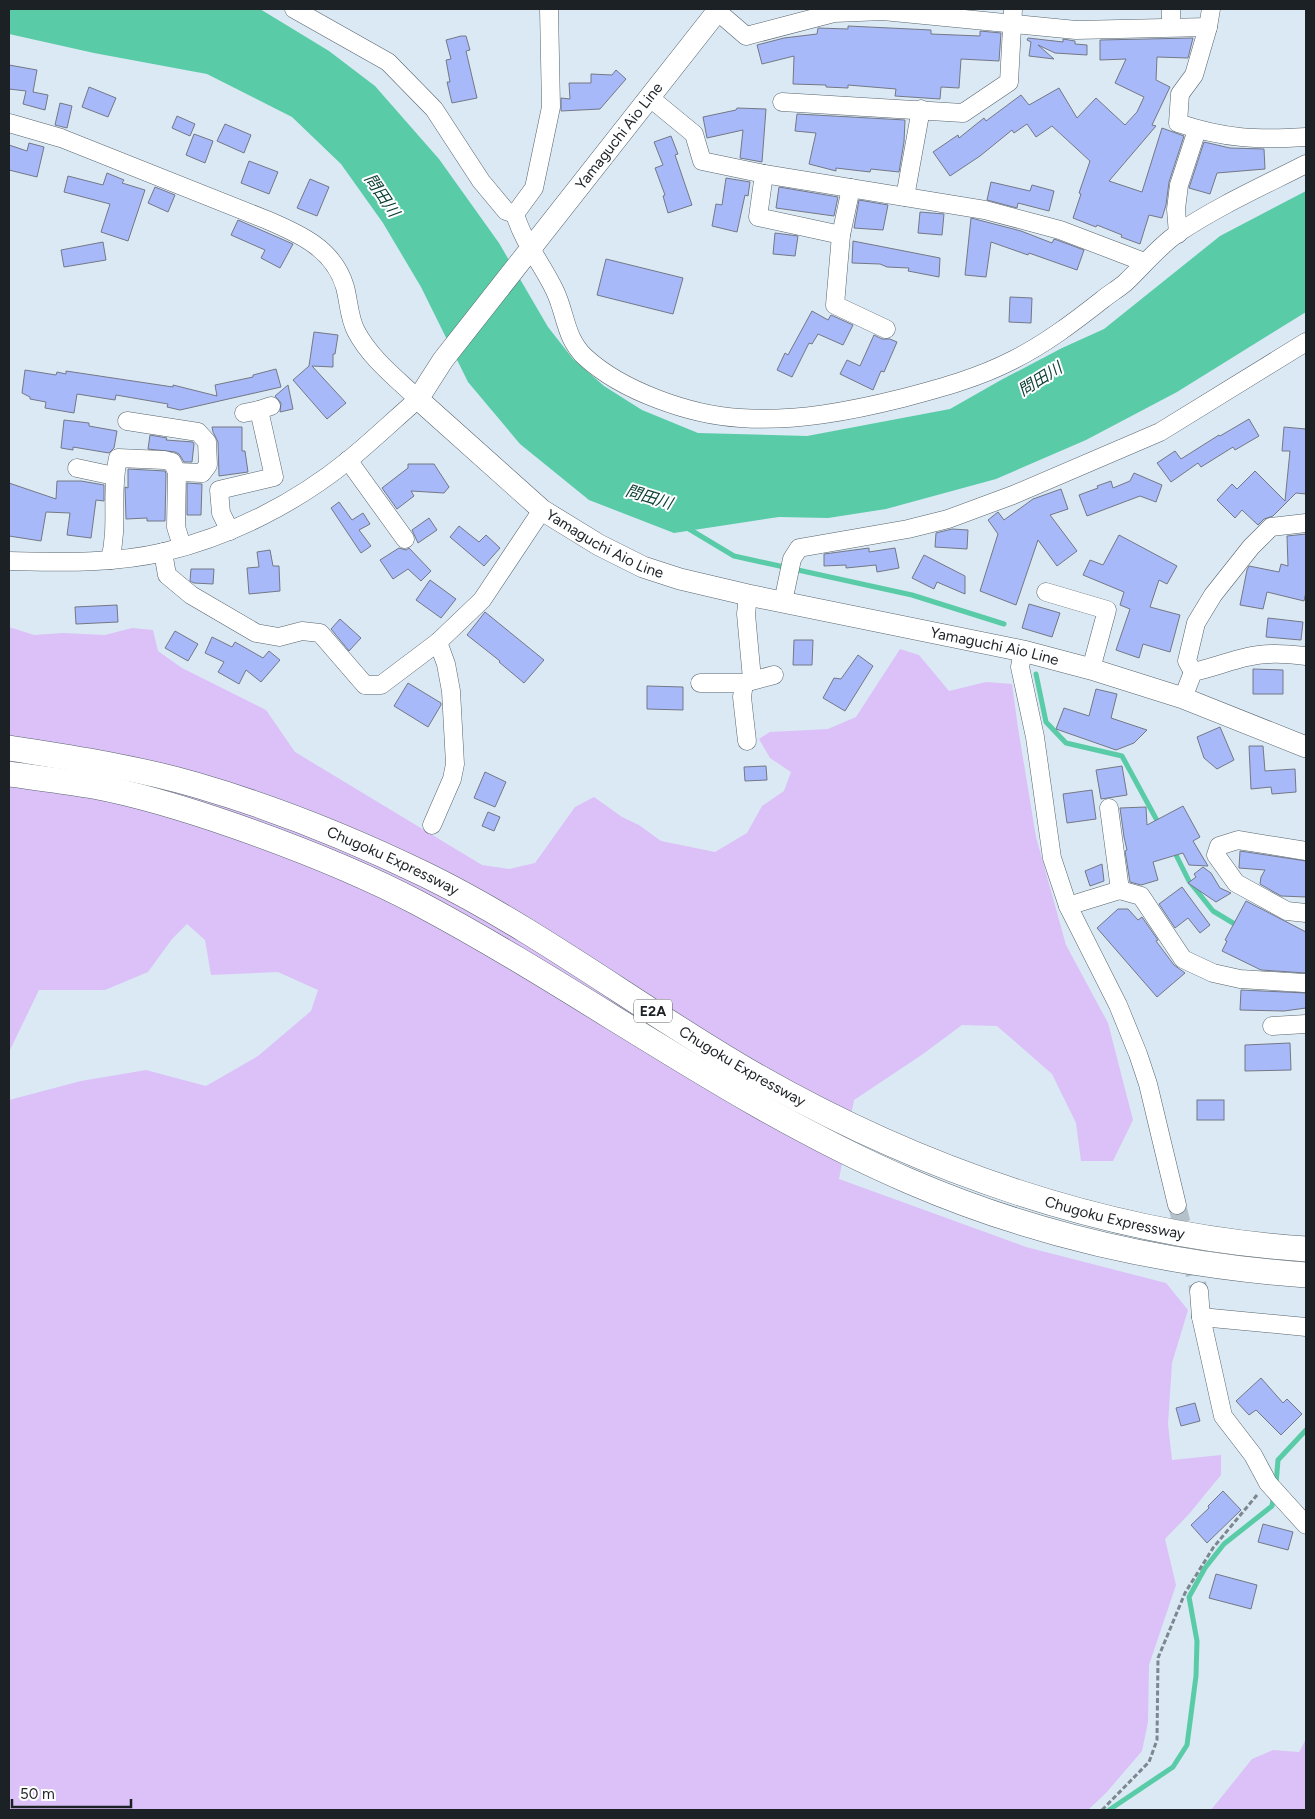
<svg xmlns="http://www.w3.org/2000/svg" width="1315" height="1819" viewBox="0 0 1315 1819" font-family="Figtree,'Noto Sans JP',sans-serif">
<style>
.green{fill:#dbc1f7}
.water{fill:#59cba7}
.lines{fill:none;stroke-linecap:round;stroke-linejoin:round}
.stream{stroke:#59cba7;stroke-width:5}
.building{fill:#a7b9f9;stroke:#747886}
.minor-tunnel{stroke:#b4c1cb;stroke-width:18;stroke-dasharray:18 9;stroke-linecap:butt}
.minor-casing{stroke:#57646d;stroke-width:19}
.major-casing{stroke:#57646d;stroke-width:22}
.highway-casing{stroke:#57646d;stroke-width:26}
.path{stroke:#7d878f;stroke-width:3;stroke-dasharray:5 2.5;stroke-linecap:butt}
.minor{stroke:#fff;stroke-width:18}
.major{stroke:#fff;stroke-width:21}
.highway{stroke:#fff;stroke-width:25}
.labels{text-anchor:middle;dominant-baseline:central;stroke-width:4;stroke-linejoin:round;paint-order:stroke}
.shield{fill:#fff;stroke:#606466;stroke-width:1}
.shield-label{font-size:14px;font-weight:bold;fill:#1c2125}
.street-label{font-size:15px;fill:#1c2125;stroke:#fff}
.water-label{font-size:16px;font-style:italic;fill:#0a3e30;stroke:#fff}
</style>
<rect width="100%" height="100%" fill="#dae9f4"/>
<g class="green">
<path d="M9 627 34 635 63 633 105 635 132 628 153 630 158 651 182 668 266 710 295 752 482 865 509 869 535 863 575 807 594 797 622 817 639 825 661 841 715 852 747 833 762 806 784 791 791 772 770 758 759 739 770 732 828 729 856 717 900 649 919 655 949 691 986 682 1012 684 1018 728 1036 837 1066 945 1108 1023 1133 1120 1113 1161H1081L1076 1123 1052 1074 997 1026 962 1025 923 1054 854 1100 839 1179 1026 1247 1166 1283 1188 1310 1172 1363 1168 1424 1172 1460 1221 1455V1475L1189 1514 1165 1539 1176 1585 1149 1665 1148 1722 1142 1751 1106 1793 1088 1810H9V1100L81 1081 146 1070 206 1086 258 1056 311 1011 318 990 278 972 211 975 205 940 187 924 172 939 148 972 105 990H39L9 1052Z"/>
<path d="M1306 1739V1810H1211L1252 1759 1273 1750 1299 1752Z"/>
</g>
<path class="water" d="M9 9H260L329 51 375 86 439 159 499 243 548 327 573 359 604 386 642 410 698 433 807 436 950 409 1001 380 1062 348 1104 329 1220 236 1306 191V312L1177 392 1086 440 996 479 886 509 828 518 779 517 674 533 589 500 520 444 468 382 421 287 383 223 341 164 292 117 207 74 94 53 9 34Z"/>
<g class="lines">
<g class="stream">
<path d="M684 526 734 556 912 595 1004 624"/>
<path d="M1036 674 1046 722 1066 743 1122 756 1160 826"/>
<path d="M1174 851 1189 881 1213 911 1238 926"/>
<path d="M1276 1484 1278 1460 1306 1430"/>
<path d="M1109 1810 1173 1767 1187 1745 1196 1676 1197 1641 1189 1597 1205 1568 1224 1544 1272 1506 1274 1495"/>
</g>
</g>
<g class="building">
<path d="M848 26 931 30V34L980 36V31L1001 33 999 61 961 59 959 88 941 87 940 99 895 96 896 89 848 85V88L826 87V85L793 84 794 56 762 64 757 45 784 38 817 34 818 28 848 29Z"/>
<path d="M461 36H466L470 50 466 51 477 98 452 103 447 82H450L446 60 451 59 446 40Z"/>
<path d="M1028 38 1063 42V39L1075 41V44L1087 45V55L1055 53 1038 45 1054 59 1029 56 1031 42 1027 40Z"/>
<path d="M1193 38 1188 58 1157 57 1156 80 1170 87 1152 125 1156 126 1109 181 1142 192 1162 128 1184 136 1169 182 1166 205 1162 218 1149 215 1140 244 1121 237 1122 235 1097 225 1096 227 1073 218 1081 194 1079 193 1090 161 1052 126 1036 137 1027 124 1014 133 1012 130 980 156 950 176 933 152 958 135 959 138 984 118 986 121 1021 95 1029 105 1059 88 1077 118 1096 98 1125 125 1137 112 1144 97 1115 83 1126 59 1100 60V40Z"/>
<path d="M9 65 37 70 33 92 48 95 45 110 23 104 26 91 9 89Z"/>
<path d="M616 70 626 79 600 109 561 111V98L570 99 569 83H591V74L612 75Z"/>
<path d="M89 87 116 98 108 117 82 107Z"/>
<path d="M60 103 72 106 67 128 55 125Z"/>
<path d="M737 108 766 109 762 162 740 158 743 130 707 138 703 117 736 110Z"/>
<path d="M797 114 905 120 904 142 899 172 871 169 870 172 836 168V171L809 164 816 133 795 131Z"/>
<path d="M177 116 195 124 190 136 172 128Z"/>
<path d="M225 124 251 135 244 153 217 141Z"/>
<path d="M194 134 213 141 205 163 186 155Z"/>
<path d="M671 136 678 154 675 155 692 205 668 213 663 196 665 195 655 168 663 165 654 142Z"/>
<path d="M1204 142 1230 148 1264 149 1265 169 1217 173 1210 194 1189 188Z"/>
<path d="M29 143 44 147 37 177 9 170V145L27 151Z"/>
<path d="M249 161 278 172 269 194 241 183Z"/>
<path d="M107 173 124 180 122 183 145 190 128 241 101 232 110 204 64 192 68 176 103 185Z"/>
<path d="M726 178 750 182 748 196 745 195 737 232 712 226 716 204 722 205Z"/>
<path d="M310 179 329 187 317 216 297 208Z"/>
<path d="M991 182 1030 191 1032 185 1054 191 1049 211 1018 203 1017 208 987 200Z"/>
<path d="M155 187 175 195 168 212 148 203Z"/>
<path d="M779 187 838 197 834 216 776 208Z"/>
<path d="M859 200 888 205 883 230 854 228Z"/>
<path d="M920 212 944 214 942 235 918 233Z"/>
<path d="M971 218 1021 231 1052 243 1054 239 1057 240 1084 250 1077 270 1029 253 1028 255 991 242 986 277 965 275Z"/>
<path d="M238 220 293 244 280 268 261 258 265 250 231 235Z"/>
<path d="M775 233 798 236 795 256 773 254Z"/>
<path d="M853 241 940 258 939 277 908 271 909 268 887 267 880 264 852 263Z"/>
<path d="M103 242 106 260 64 267 61 250Z"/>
<path d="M606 259 683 278 673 314 597 295Z"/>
<path d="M1010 297 1032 298 1031 323 1009 322Z"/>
<path d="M812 311 828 320 831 315 853 325 843 345 818 334 812 344 809 343 792 377 777 370 785 353 788 355Z"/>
<path d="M314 332 338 335 335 354H333V367L312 366 346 403 327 419 293 380 309 366Z"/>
<path d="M874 335 882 339H890L897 342 884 372 881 371 873 390 840 374 847 360 860 366Z"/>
<path d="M276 369 281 387 180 410 167 407 168 404 116 395 115 400 77 394 74 413 45 408 46 402 30 399V397L22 393 25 370 56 375 57 372 66 374V371L173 387V385L217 396 215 385 253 377V375Z"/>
<path d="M288 385 293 409 280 412 281 403 275 396Z"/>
<path d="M1249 419 1259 436 1235 450 1233 447 1201 467 1198 463 1171 482 1157 463 1175 451 1181 459 1219 435 1220 436Z"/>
<path d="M64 420 89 423V426L117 431 114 448 109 453 73 447V450L61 448Z"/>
<path d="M212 427H242V451H245L248 472 219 476 218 442 213 432Z"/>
<path d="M1284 427 1306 429V494L1296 493 1273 516 1264 519 1258 525 1242 510 1235 518 1217 500 1232 484 1237 489 1255 471 1285 501 1290 451H1282Z"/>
<path d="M150 435 167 438 166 440 193 442 194 444 192 462H184L179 454 175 452 148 449Z"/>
<path d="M408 464H434L449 487 444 493 411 491 414 496 397 509 382 488 408 468Z"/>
<path d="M128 469 165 471 166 474 165 521H147V518L126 519 125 487 128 488Z"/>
<path d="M1134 473 1162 485 1156 502 1140 496 1087 516 1079 495 1098 488 1097 486 1111 481 1113 488 1130 481Z"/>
<path d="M57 481H81L104 485V501L96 500 91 538 67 535 70 513 46 512 41 541 9 536V483L56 499Z"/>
<path d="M187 483 202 484 201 515H187Z"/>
<path d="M1061 489 1068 509 1050 515 1077 551 1057 566 1038 540 1016 605 980 591 998 534 988 520 998 512 1004 520 1033 499Z"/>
<path d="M339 502 352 520 363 513 370 524 359 530 371 546 361 553 331 508Z"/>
<path d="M429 518 437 530 418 543 412 530Z"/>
<path d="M459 526 479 542 486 535 500 548 484 566 450 537Z"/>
<path d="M952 529 968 530 967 549 935 547 936 533Z"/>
<path d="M1306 534V592L1304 601 1267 592 1263 609 1240 605 1247 570 1249 566 1279 572 1281 564 1288 566 1287 536Z"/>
<path d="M1119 535 1177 566 1167 584 1159 580 1150 607 1180 615 1170 652 1143 644 1139 658 1116 650 1130 609 1120 605 1124 592 1083 575 1090 560 1103 565Z"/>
<path d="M399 548 406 550 409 548 431 571 421 581 408 569 393 579 380 560Z"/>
<path d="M869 548V552L895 548 899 568 877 572 876 565 846 568V565L824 566V554Z"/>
<path d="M270 550 273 566H279L280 591 249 594 247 568 259 567 257 552Z"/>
<path d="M924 555 965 576V594L937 582 934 589 912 578Z"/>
<path d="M191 569H214L213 584 194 583 190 581Z"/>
<path d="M430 580 456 599 441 618 416 600Z"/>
<path d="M1029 604 1060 613 1052 637 1022 628Z"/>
<path d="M117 605 118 622 76 624 75 607Z"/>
<path d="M485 612 544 660 524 683 499 662 500 661 467 635Z"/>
<path d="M1268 618 1303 622 1301 640 1266 637Z"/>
<path d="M340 619 361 638 349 651 331 629Z"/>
<path d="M175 631 198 644 188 661 165 648Z"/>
<path d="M212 637 232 647 235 642 263 658 269 651 280 660 261 682 246 670 239 684 218 672 224 662 205 653Z"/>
<path d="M794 640H813L812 665H793Z"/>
<path d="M858 655 873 666 845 711 823 698 834 678 841 679Z"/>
<path d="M1253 669 1283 670V694H1253Z"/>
<path d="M408 683 441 703V705L428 727 394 706Z"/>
<path d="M647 686 683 687V710L647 709Z"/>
<path d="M1096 689 1117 694 1111 718 1147 730 1134 743 1116 750 1056 729 1064 708 1089 716Z"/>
<path d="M1220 727 1234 760 1217 769 1204 758 1197 737Z"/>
<path d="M1249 746H1263L1265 771 1295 769 1296 792 1272 794 1271 787 1251 789Z"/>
<path d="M766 766 767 780 745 781 744 767Z"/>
<path d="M1122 766 1127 795 1101 799 1096 770Z"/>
<path d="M485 772 506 782 495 807 474 798Z"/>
<path d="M1092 790 1096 819 1067 823 1063 794Z"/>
<path d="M1183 806 1200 837 1193 841 1208 866 1189 865 1183 853 1153 862 1158 880 1141 885 1130 882 1125 851 1127 850 1124 837 1120 808 1146 807 1147 825Z"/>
<path d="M488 812 500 817 494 831 482 826Z"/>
<path d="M1240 851 1306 861V897L1281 896 1260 884 1261 877 1265 870 1239 868Z"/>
<path d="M1102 864 1104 881 1090 886 1085 871Z"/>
<path d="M1203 867 1211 873 1220 888 1231 893 1216 902 1188 883 1196 877 1194 874Z"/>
<path d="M1182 887 1210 925 1200 933 1188 918 1175 928 1159 904Z"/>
<path d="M1246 901 1306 932V973L1261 970 1222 951 1227 941 1225 940Z"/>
<path d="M1118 909H1128L1138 920 1142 917 1158 940 1156 941 1174 965 1185 973 1157 997 1097 928Z"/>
<path d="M1241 990 1306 993V1008L1284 1011 1240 1010Z"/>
<path d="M1290 1043 1291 1070 1245 1071V1045Z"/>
<rect x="1197" y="1100" width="27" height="20"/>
<path d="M1261 1378 1283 1403 1287 1399 1302 1414 1281 1435 1256 1410 1249 1415 1236 1401Z"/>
<path d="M1195 1403 1200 1421 1181 1426 1176 1408Z"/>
<path d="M1223 1491 1241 1510 1207 1543 1191 1525 1209 1508 1208 1506Z"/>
<path d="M1263 1524 1293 1532 1288 1550 1258 1542Z"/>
<path d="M1216 1574 1257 1585 1251 1609 1209 1598Z"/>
</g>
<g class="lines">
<path class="minor-tunnel" d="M1177 1205 1199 1291"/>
<defs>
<g id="minor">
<path d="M294 9 388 62 434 109 481 181 506 211 515 214"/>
<path d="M549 9 551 107 534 188 515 214C523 242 543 265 555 291 566 314 565 338 585 357 622 391 690 415 740 418 795 422 851 411 903 398 941 388 978 378 1013 360 1045 344 1074 322 1102 300 1109 294 1118 289 1125 283 1143 266 1158 247 1178 233 1218 206 1263 186 1306 164"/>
<path d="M1171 9V27"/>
<path d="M1211 9 1208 27 1194 75 1180 94 1178 123C1225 139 1258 140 1306 137"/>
<path d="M717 11 746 36 834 13 883 11 1076 30 1208 27"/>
<path d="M649 97 694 134 702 161 764 174 985 210 1060 230 1144 262"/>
<path d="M782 102 963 113 1009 82 1013 9"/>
<path d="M9 123 61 138 267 220C300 234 334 249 345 287 349 302 349 318 356 331 370 358 396 378 418 399 395 419 373 440 350 459 296 503 231 536 164 552 113 564 60 562 9 561"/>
<path d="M764 174 758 217 841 235"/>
<path d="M851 188 841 235 835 305 886 329"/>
<path d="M905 197 921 109"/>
<path d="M1178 234 1176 209 1179 185 1197 130"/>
<path d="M244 413 259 410"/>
<path d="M127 421 198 432 207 442 208 465 202 473 177 472"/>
<path d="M348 460 405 539"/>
<path d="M77 468 114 476"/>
<path d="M230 531 221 513 219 490 274 477 259 410 271 406"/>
<path d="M163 552 167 575 191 595 256 633 279 637 302 631 320 633 365 685H381L438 642 446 664 451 691 455 764 452 779 432 825"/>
<path d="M110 560C119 525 110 493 118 458L164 460 172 462 177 472 176 527 182 546"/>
<path d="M1046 592 1107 610 1091 669"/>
<path d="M748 595 746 614 752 679"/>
<path d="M783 602 792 559 799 548 908 529 948 519 1013 495 1160 432 1306 342"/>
<path d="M438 642 482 600 542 510"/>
<path d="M1023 651 1020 667 1035 737 1052 858 1068 906 1118 1005 1138 1054 1148 1084 1177 1205"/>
<path d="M1193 672 1187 661 1196 623 1213 595 1251 547 1271 527 1306 523"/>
<path d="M700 683H744L774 675"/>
<path d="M744 683 742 697 747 741"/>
<path d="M1183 698 1193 672C1212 668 1229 661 1247 657 1266 652 1287 654 1306 656"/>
<path d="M1306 851 1238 840 1219 846 1216 855 1236 883 1287 911 1306 913"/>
<path d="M1120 890 1141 896 1183 959 1213 973 1240 979 1304 983"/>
<path d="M1068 906 1120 890 1109 808"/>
<path d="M1272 1026 1306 1024"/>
<path d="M1199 1291 1201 1317 1223 1416 1253 1455 1268 1483 1306 1525"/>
<path d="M1201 1317 1306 1327"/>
</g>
<g id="major">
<path id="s1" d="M719 9 443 360 418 399 542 510 599 545 643 567 680 579 748 595 1023 651 1091 669 1183 698 1306 747"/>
</g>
<g id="highway">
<path id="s2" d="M9 748C71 758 135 767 196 785 275 808 352 839 426 875 538 930 638 1007 746 1070 916 1169 1109 1236 1306 1249"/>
<path d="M9 774C37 778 65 781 93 786 141 795 189 810 235 826 298 848 359 872 418 903 584 991 736 1107 909 1181 1036 1236 1169 1265 1306 1275"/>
</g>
</defs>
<use href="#minor" class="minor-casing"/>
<use href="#major" class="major-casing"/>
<use href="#highway" class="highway-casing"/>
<path class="path" d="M1102 1810 1149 1762 1157 1740 1158 1658 1185 1593 1213 1548 1257 1495"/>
<use href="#minor" class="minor"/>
<use href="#major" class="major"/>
<use href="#highway" class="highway"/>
</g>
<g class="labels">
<rect class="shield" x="634" y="999.5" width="38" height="23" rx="4"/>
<g class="shield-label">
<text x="653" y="1011">E2A</text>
</g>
<g class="street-label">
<text transform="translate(619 136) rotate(-52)">Yamaguchi Aio Line</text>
<text stroke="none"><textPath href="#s1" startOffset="731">Yamaguchi Aio Line</textPath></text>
<text stroke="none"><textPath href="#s1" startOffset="1136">Yamaguchi Aio Line</textPath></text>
<text stroke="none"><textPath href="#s2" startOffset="402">Chugoku Expressway</textPath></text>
<text stroke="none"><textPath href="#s2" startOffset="808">Chugoku Expressway</textPath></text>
<text stroke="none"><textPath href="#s2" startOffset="1212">Chugoku Expressway</textPath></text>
</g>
<g class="water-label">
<text transform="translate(382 195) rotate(56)">問田川</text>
<text transform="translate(1040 379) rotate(-32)">問田川</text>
<text transform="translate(649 497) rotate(17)">問田川</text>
</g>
</g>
<rect width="1315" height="1819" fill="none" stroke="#1c2125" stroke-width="20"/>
<path d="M12 1799v8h119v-8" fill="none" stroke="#1c2125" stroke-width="2.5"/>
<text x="20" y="1799" font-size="15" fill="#1c2125" stroke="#ffffff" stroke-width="4" paint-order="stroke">50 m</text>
</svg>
